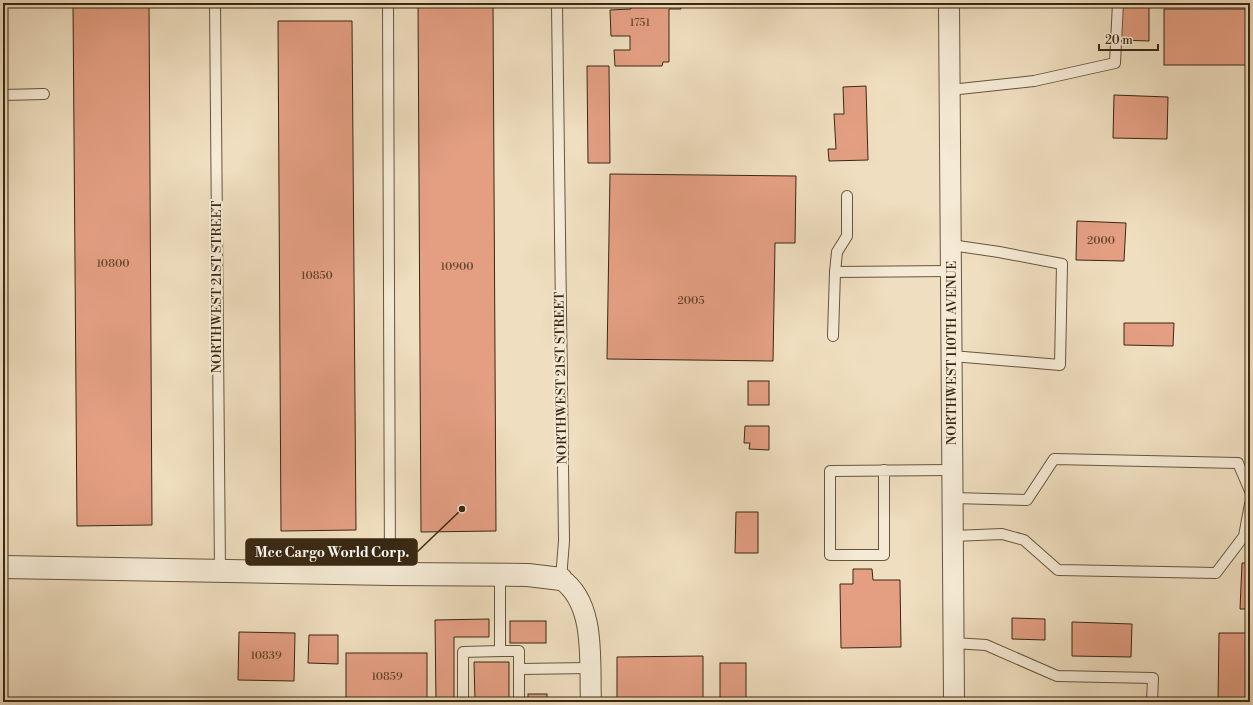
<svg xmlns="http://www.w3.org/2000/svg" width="1253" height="705" viewBox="0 0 1253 705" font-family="'Libre Bodoni',serif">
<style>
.building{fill:#e49f83;stroke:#392812}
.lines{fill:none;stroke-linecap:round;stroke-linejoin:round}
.service-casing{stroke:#66563d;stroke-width:12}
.minor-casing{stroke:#66563d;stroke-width:22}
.tertiary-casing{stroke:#66563d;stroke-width:24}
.service{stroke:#f5ead5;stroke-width:10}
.minor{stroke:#f5ead5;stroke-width:20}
.tertiary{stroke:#f5ead5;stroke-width:22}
.labels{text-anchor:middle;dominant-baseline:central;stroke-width:4;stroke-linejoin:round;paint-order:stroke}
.number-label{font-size:11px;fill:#64462e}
.street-label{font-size:13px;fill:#392812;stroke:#f5ead5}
.leader{fill:none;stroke:#392812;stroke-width:1.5}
.callout-dot{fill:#392812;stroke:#f5ead5;stroke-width:1.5}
.callout{fill:#392812;stroke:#392812;stroke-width:1.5}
.callout-label{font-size:14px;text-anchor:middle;font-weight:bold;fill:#fff}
</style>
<rect width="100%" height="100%" fill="#efdebf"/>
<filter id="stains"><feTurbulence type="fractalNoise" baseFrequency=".005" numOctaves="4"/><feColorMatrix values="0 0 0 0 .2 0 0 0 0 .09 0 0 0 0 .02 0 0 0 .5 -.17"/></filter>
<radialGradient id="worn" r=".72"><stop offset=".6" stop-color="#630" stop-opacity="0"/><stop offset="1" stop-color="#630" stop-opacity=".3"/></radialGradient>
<g class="building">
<path d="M73 3H149L152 525 77 526Z"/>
<path d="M418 3H493L496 531 421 532Z"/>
<path d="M631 3H681V9H669V62H663L662 66H615L614 50H630V36H611L610 10 631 9Z"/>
<path d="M1121 5H1149V41L1121 40Z"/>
<rect x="1164" y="9" width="86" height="56"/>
<path d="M278 21H352L356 530 281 531Z"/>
<path d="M587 66H609L610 163H588Z"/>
<path d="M866 86 868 160 829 161 828 149H836L834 114H844L843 87Z"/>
<path d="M1114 95 1168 97 1167 139 1113 138Z"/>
<path d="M610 174 796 176 795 243H775L773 361 607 359Z"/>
<path d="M1077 221 1126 223 1124 261 1076 260Z"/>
<path d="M1124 323H1174L1173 346 1124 345Z"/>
<rect x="748" y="381" width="21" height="24"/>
<path d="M745 426H769V450L749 449 750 443H744Z"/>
<path d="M736 512H758V553H735Z"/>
<path d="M1242 563H1250V609H1240Z"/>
<path d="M853 569H872L873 580H900L901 647 841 648 840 584H853Z"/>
<path d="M1012 618 1045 619V640L1012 639Z"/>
<path d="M489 619V637H454V702H436L435 620Z"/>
<rect x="510" y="621" width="36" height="22"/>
<path d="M1072 622 1132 624 1131 657 1072 656Z"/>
<path d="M239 632 295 633 294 681 238 680Z"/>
<path d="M1219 633H1250V702H1218Z"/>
<path d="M309 635H338V664L308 663Z"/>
<rect x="346" y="653" width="81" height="49"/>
<path d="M703 656V701L617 702V657Z"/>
<path d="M474 662H509V702H475Z"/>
<rect x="720" y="663" width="26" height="38"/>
<rect x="528" y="694" width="19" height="8"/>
</g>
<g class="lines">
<defs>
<g id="service">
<path d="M215 3 220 571"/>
<path d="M388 3 390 574"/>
<path d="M557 5 564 541 561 579"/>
<path d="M950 90 1034 81 1115 63 1118 3"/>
<path d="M3 95 44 94"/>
<path d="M951 245 999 252 1062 264 1060 365 952 356"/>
<path d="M835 272 837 252 847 236V196"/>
<path d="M833 336 835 272 951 271"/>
<path d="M884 470V555H830V471L952 470"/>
<path d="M953 498 1027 500 1054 459 1238 463 1250 491"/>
<path d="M953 536 1002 534 1024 540 1058 570 1216 573 1244 536 1250 504"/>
<path d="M954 643 986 645 1057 676 1153 678 1152 702"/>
<path d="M500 651H519V669L590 668"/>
<path d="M463 702V652L500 651V574"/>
<path d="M519 702V669"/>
</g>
<g id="minor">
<path d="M949 3 954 702"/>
<path d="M561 579C597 604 589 663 591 702"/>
</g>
<path id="tertiary" d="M3 567 390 574 528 575 561 579"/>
</defs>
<use href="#service" class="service-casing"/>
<use href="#minor" class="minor-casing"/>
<use href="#tertiary" class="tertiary-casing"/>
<use href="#service" class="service"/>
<use href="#minor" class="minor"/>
<use href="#tertiary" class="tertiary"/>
</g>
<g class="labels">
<g class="number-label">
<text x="640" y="23">1751</text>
<text x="1101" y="241">2000</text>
<text x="113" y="264">10800</text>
<text x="457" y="267">10900</text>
<text x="317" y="276">10850</text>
<text x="691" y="301">2005</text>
<text x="266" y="656">10839</text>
<text x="387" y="677">10859</text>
</g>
<g class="street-label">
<text transform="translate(217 287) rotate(-90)">NORTHWEST 21ST STREET</text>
<text transform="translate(952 353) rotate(-90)">NORTHWEST 110TH AVENUE</text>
<text transform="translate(561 378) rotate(-91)">NORTHWEST 21ST STREET</text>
</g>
</g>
<path class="leader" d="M462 509L417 552"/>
<circle class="callout-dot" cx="462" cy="509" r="4"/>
<rect class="callout" x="246" y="539" width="171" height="26" rx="4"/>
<g class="callout-label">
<text x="332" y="557">Mcc Cargo World Corp.</text>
</g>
<rect width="1253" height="705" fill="none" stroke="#efdebf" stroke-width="16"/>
<rect x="4" y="4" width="1245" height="697" fill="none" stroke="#392812" stroke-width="2"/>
<rect x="8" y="8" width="1237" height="689" fill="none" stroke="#392812"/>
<path d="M1099 44v6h59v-6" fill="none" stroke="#392812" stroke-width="2"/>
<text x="1105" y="44" font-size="12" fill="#392812" stroke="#f5ead5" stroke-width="3" paint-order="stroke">20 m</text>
<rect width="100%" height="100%" filter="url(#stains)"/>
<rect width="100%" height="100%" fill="url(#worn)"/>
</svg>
